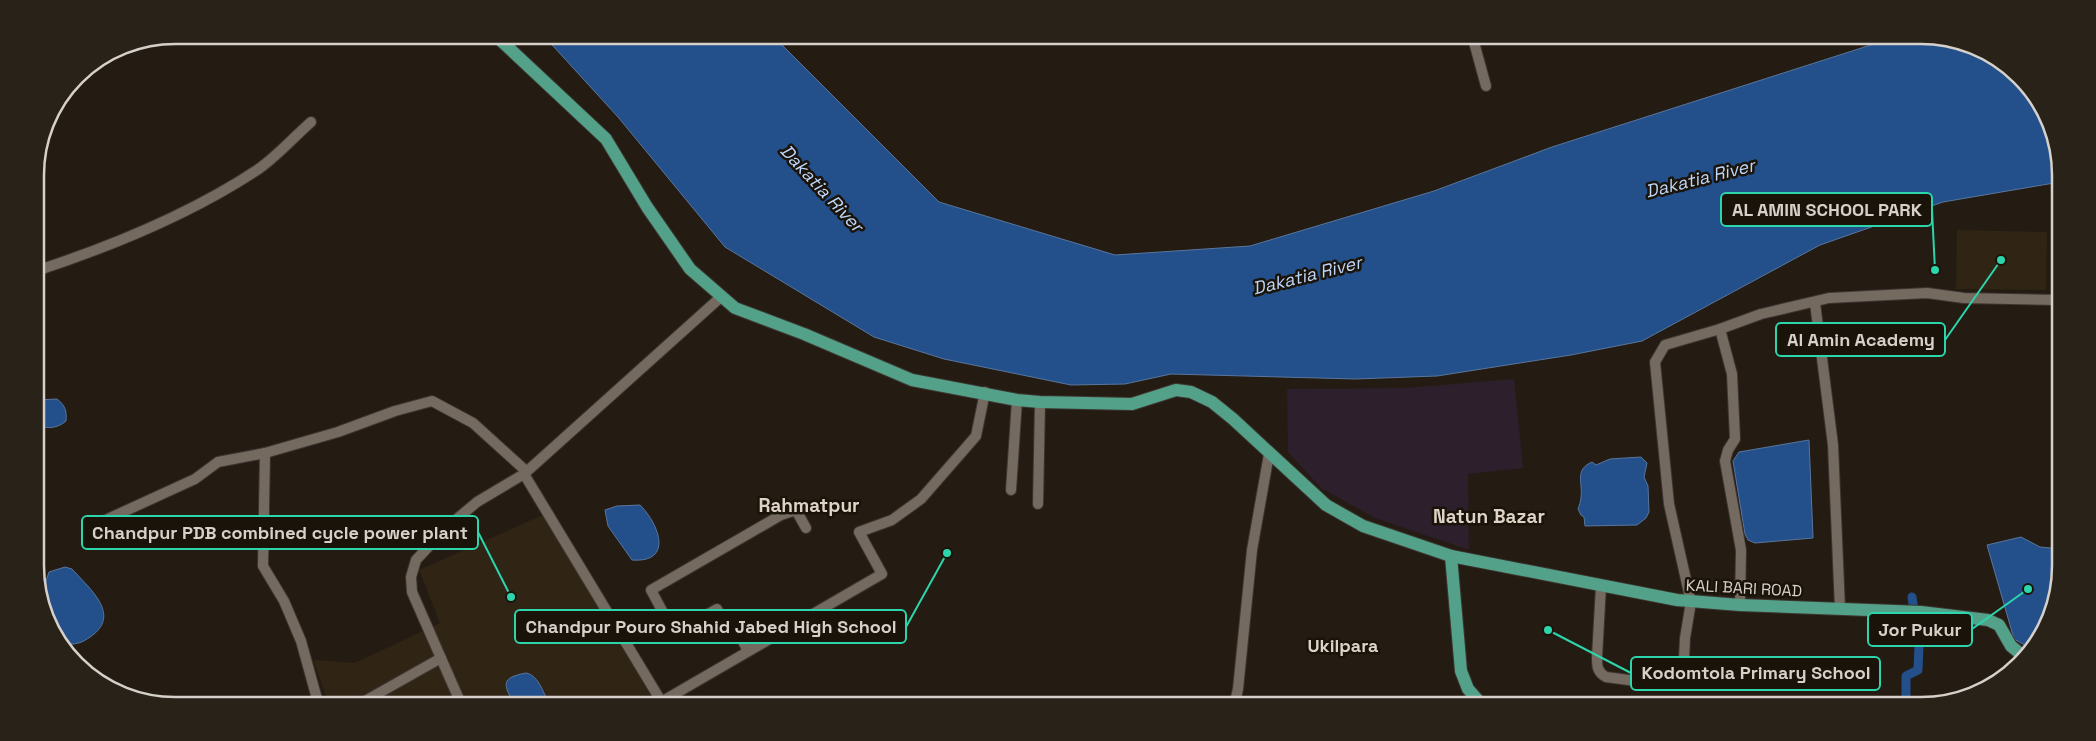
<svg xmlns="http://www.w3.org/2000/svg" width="2096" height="741" viewBox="0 0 2096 741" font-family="'Space Grotesk',sans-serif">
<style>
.commercial{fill:#2d1f2b}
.built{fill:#302415}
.water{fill:#234f8a;stroke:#59769d}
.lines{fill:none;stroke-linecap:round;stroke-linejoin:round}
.canal{stroke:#234f8a;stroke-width:9}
.minor-casing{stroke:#3d3631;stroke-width:12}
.major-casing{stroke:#3d3631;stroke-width:14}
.minor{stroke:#746a5f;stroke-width:10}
.major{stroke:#52a188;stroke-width:12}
.labels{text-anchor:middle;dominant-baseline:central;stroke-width:5;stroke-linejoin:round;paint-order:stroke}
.street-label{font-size:16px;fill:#d6d0ca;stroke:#1a1309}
.water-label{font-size:18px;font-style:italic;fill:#bdd6f9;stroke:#1a1309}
.neighbourhood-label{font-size:18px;font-weight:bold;fill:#ddd2c5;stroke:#1a1309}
.quarter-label{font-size:19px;font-weight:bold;fill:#ddd2c5;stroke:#1a1309}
.rim{fill:none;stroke:#d6d0ca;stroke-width:2.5}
.leader{fill:none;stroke:#2cd5ab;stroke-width:2}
.callout-dot{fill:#2cd5ab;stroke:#1a1309;stroke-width:2}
.callout{fill:#1a1309;stroke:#2cd5ab;stroke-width:2}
.callout-label{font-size:18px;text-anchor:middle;font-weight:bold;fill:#d6d0ca}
</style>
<rect width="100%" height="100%" fill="#241c12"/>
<path class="commercial" d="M1514 379 1523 468 1468 474 1469 550 1375 518 1321 488 1288 452 1287 389 1405 388Z"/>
<g class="built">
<path d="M1957 230 2047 232 2046 290 1956 289Z"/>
<path d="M543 515 657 706H330L313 660 355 663 440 623 419 570Z"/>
</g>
<g class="water">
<path d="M543 35H772L939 202 1115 255 1250 246 1434 191 1552 147 1902 35H1922L1966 42 2027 83 2060 156V182L1943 202 1820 245 1642 341 1571 355 1437 376 1355 379 1171 374 1125 384 1071 385 944 359 874 337 725 247 618 117Z"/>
<path d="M57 399C65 405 67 411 66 421 58 428 47 430 37 424V400Z"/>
<path d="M1809 440 1813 538 1755 543 1748 540 1745 534 1733 461 1739 452Z"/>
<path d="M1641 457 1647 463 1644 477 1648 486 1649 512 1646 518 1637 525 1585 526 1584 517 1581 515 1578 509C1579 506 1581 501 1581 497 1583 482 1574 470 1592 462L1596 465 1610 459Z"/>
<path d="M640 505C659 524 674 563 632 560L608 526 605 510 617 506Z"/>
<path d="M2021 537 2040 547 2061 549V567L2054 611 2028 647 2014 639 1987 545Z"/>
<path d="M65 567 72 569C91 590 124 617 87 639 80 644 69 646 62 642L40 598 49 572Z"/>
<path d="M526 673C539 675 544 695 550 706H515C504 685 499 678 526 673Z"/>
</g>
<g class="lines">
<path class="canal" d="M1906 706V676L1918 670 1919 645 1912 597"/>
<defs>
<g id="minor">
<path d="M1472 35 1486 86"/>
<path d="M36 271C112 246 193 213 260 168 278 155 294 137 311 122"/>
<path d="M1815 303 1833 445 1840 609"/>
<path d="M1720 329 1732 374 1735 439 1728 450 1725 461 1741 550 1740 605"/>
<path d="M265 453 263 566 284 601 301 641 319 706"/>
<path d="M524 474 664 706"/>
<path d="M1011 490 1017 400"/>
<path d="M1038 504 1040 402"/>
<path d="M88 528 195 479 218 462 265 453 338 432 395 411 432 401 473 423 526 471"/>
<path d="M1601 586 1597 657C1597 666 1597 672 1606 677L1666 685 1683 680 1685 638 1691 602 1669 504 1655 362 1665 345 1720 329 1761 314 1829 298 1927 293 1964 298 2060 300"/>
<path d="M748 651 738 632 731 636 717 609 674 633 651 590 781 515 796 510 806 528"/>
<path d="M661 702 882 574 859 532 892 520 921 499 976 436 985 392"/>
<path d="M356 706 441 658"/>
<path d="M462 706 412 592 411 577 416 560 446 528 477 502 524 474 722 296"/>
<path d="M1234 706 1238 689 1252 550 1269 454"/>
</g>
<g id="major">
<path d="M495 35 606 139 647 207 690 269 735 308 804 334 912 380 1017 400 1040 402 1132 404 1176 390 1191 392 1212 402 1233 419 1326 505 1363 526 1451 556 1677 600 1740 605 1921 612 1988 620 1999 625 2011 646 2022 655"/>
<path d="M1451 556 1461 671 1468 689 1483 706"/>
</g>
</defs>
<use href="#minor" class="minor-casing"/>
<use href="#major" class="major-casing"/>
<use href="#minor" class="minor"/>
<use href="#major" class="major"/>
</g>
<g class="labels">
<g class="street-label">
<text transform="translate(1744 588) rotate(3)">KALI BARI ROAD</text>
</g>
<g class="water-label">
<text transform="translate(1700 178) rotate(-14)">Dakatia River</text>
<text transform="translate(822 188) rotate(47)">Dakatia River</text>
<text transform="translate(1307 275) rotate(-14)">Dakatia River</text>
</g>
<g class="neighbourhood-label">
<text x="1343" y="645">Ukilpara</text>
</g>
<g class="quarter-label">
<text x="809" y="505">Rahmatpur</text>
<text x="1489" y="516">Natun Bazar</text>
</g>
</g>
<path d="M0 0H2096V741H0ZM175 44H1921A131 131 0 0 1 2052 175V566A131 131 0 0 1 1921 697H175A131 131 0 0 1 44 566V175A131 131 0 0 1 175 44Z" fill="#292218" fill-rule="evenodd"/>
<path class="rim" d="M175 44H1921A131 131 0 0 1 2052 175V566A131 131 0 0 1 1921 697H175A131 131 0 0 1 44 566V175A131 131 0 0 1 175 44Z"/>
<path class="leader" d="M1935 270L1932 210M2001 260L1945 340M511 597L478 532M947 553L906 627M2028 589L1972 629M1548 630L1631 673"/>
<g class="callout-dot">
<circle cx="1935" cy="270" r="5"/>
<circle cx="2001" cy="260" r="5"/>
<circle cx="511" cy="597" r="5"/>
<circle cx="947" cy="553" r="5"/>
<circle cx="2028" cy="589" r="5"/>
<circle cx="1548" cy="630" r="5"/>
</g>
<g class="callout">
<rect x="1721" y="193" width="211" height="33" rx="5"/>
<rect x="1776" y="323" width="169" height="33" rx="5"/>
<rect x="82" y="516" width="396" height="33" rx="5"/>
<rect x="515" y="610" width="391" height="33" rx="5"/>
<rect x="1868" y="613" width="104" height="33" rx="5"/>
<rect x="1631" y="657" width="249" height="33" rx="5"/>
</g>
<g class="callout-label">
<text x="1827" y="216">AL AMIN SCHOOL PARK</text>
<text x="1861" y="346">Al Amin Academy</text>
<text x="280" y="539">Chandpur PDB combined cycle power plant</text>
<text x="711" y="633">Chandpur Pouro Shahid Jabed High School</text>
<text x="1920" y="636">Jor Pukur</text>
<text x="1756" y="679">Kodomtola Primary School</text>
</g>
</svg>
